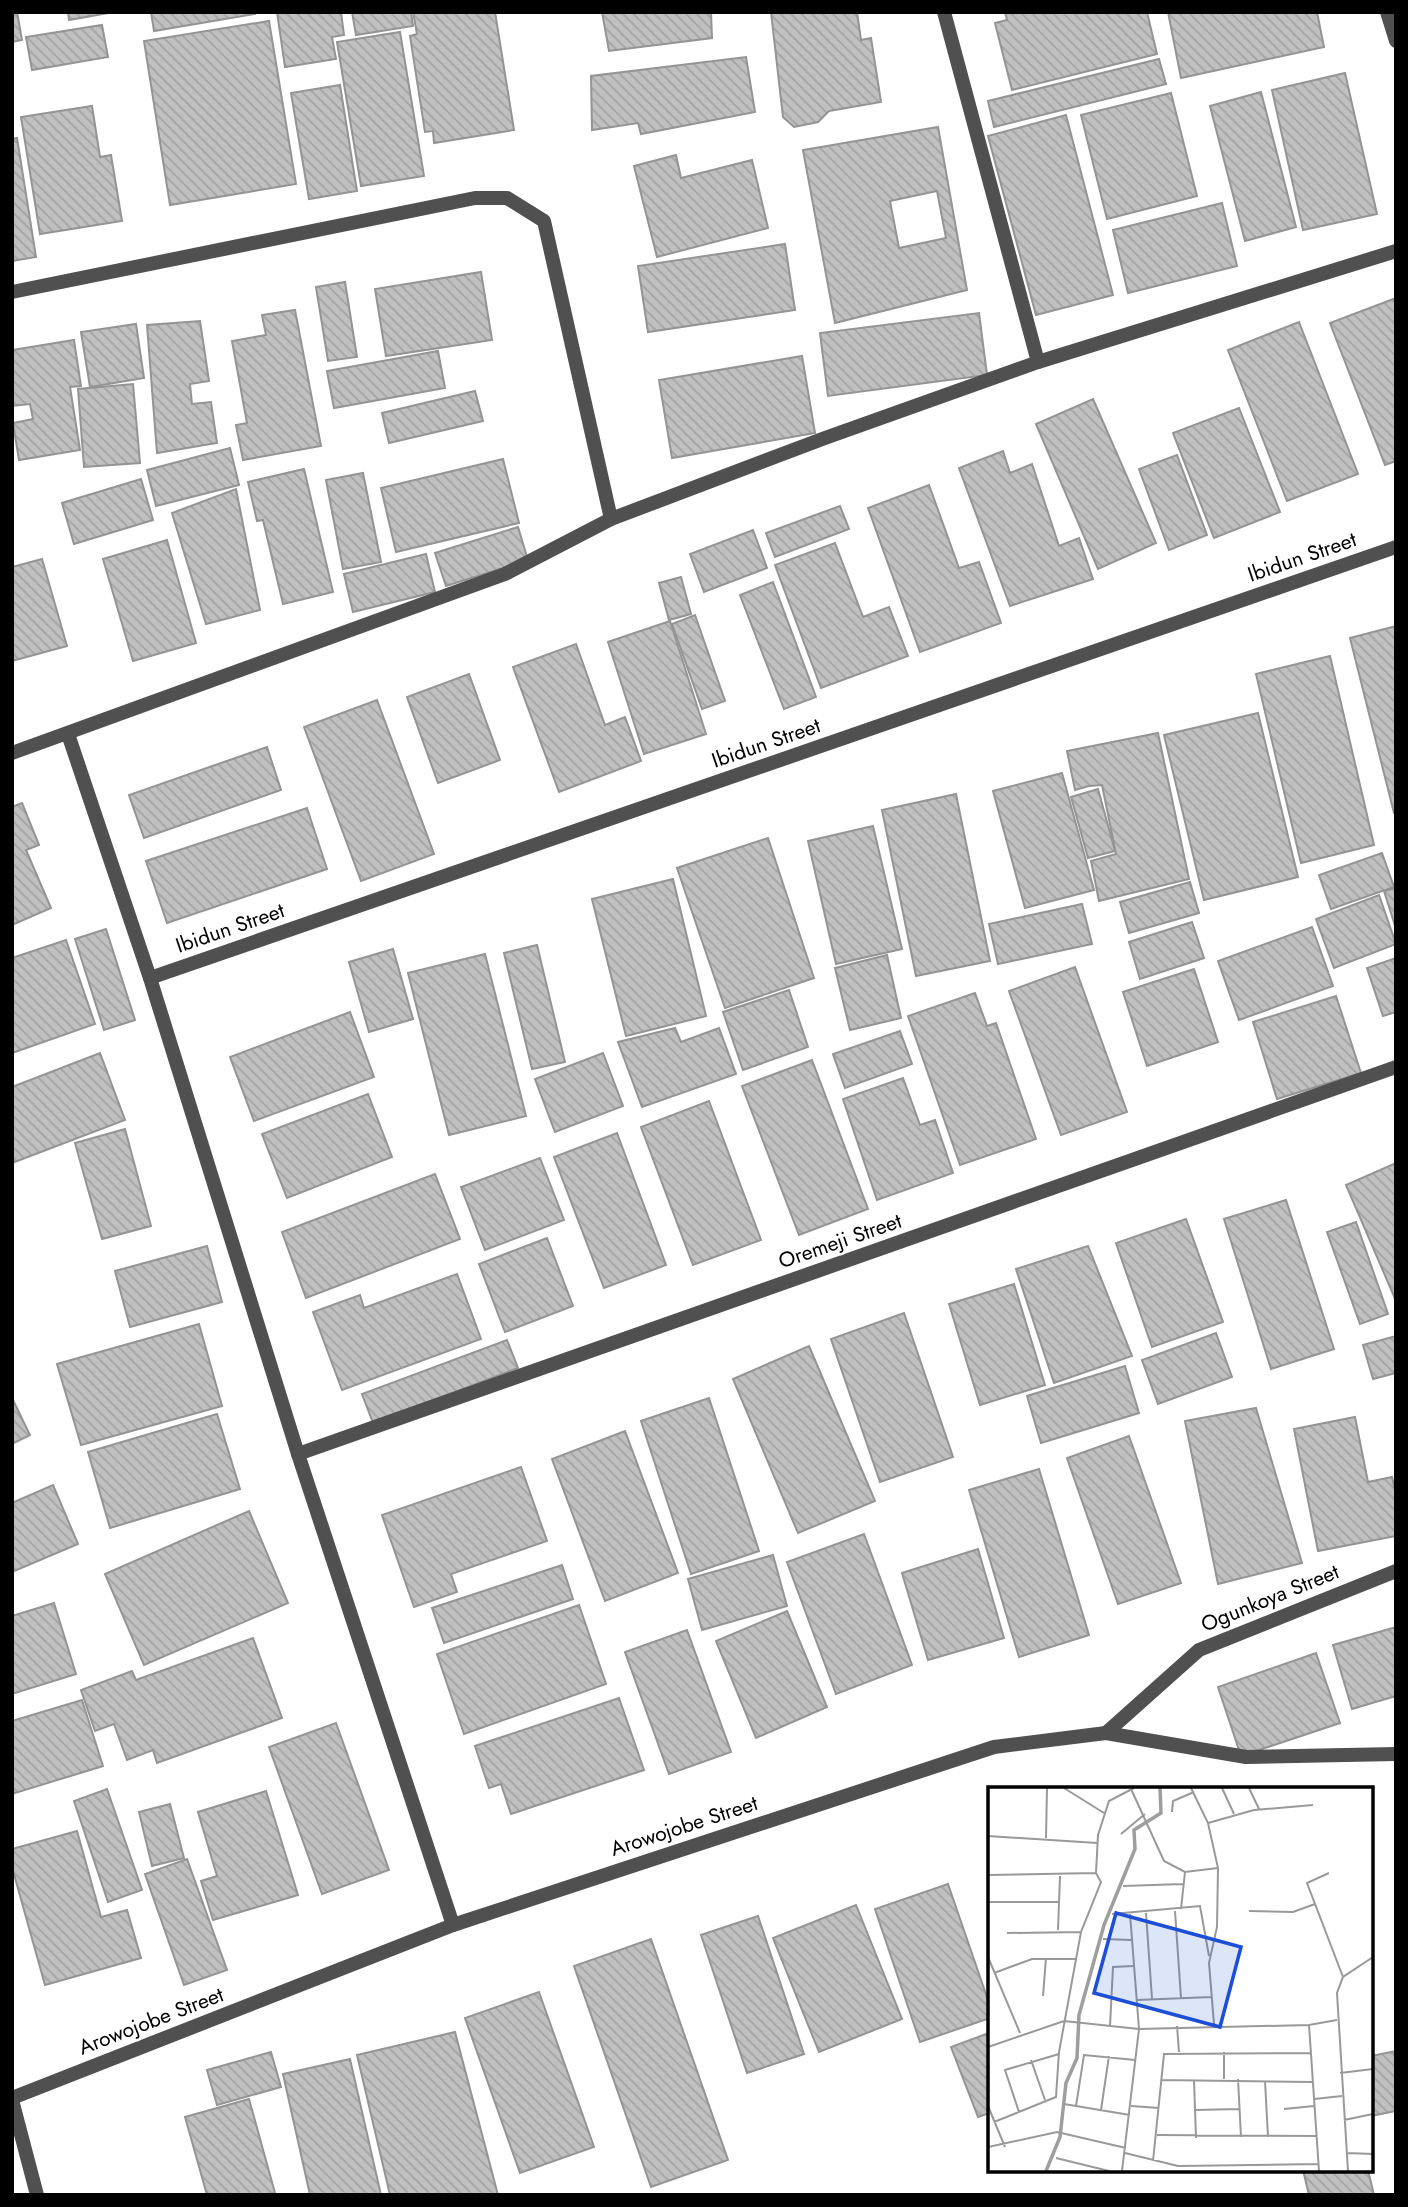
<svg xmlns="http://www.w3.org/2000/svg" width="1408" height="2207" font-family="Jost,sans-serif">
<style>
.building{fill:url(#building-back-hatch);stroke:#949494;stroke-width:2;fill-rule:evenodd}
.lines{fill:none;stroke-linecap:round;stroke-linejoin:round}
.minor{stroke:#505050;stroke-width:14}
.tertiary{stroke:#505050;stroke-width:14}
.labels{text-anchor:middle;stroke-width:5;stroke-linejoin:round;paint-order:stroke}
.street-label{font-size:21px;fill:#000;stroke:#fff}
.inset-river{fill:none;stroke:#9e9e9e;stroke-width:3.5}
.inset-road{fill:none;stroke:#999;stroke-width:2}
.view{fill:#1d4ed8;fill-opacity:0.15;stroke:#1d4ed8;stroke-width:3.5}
.inset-edge{fill:none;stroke:#000;stroke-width:3.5}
</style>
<defs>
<pattern id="building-back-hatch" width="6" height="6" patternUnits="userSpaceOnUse" patternTransform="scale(1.75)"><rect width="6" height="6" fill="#c0c0c0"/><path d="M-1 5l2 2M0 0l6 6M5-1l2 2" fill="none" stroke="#a3a3a3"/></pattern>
</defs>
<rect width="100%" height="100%" fill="#fff"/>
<g class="building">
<polygon points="12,12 17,12 22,40 12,42"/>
<polygon points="68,12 114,12 69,20"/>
<polygon points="151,12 254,12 255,14 154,31"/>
<polygon points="277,12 341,12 344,35 332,37 336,59 285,67"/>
<polygon points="352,12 411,12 413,26 356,35"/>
<polygon points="413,12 495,12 514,130 434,143 433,131 425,132 410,36 417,34"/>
<polygon points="602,12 711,12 712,38 609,51"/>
<polygon points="771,12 857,12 861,40 871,38 881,102 829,111 818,122 794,127 783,117"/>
<polygon points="1005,12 1147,12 1157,54 1012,90 995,23 1007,20"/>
<polygon points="1168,12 1317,12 1324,47 1181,78"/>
<polygon points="269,21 296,184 170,205 144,41"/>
<polygon points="102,25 108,57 32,70 26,37"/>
<polygon points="400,32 424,176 361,186 337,42"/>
<polygon points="746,57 755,112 641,134 638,123 592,130 591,76"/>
<polygon points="1159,59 1166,84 994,127 988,101"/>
<polygon points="1345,73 1377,214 1303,230 1272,90"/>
<polygon points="340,85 357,191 309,199 291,93"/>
<polygon points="1261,92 1296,227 1245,241 1210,106"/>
<polygon points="1171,93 1197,196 1107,219 1081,115"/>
<polygon points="92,106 100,157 111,155 122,221 40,234 21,117"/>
<polygon points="1066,115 1113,295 1036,315 988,136"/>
<path d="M938 127 967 290 835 323 803 150ZM937 191 946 238 899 248 890 201Z"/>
<polygon points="17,138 36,257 12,261 12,139"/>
<polygon points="676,155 681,178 752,160 768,228 657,257 634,166"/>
<polygon points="1222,203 1237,266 1128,293 1113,230"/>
<polygon points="785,244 795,310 648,332 638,266"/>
<polygon points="481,272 492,340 386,356 375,289"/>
<polygon points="345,282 357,357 328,361 316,287"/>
<polygon points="1396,298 1396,461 1385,465 1330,323"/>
<polygon points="295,310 321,446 243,460 236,425 247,423 232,341 266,335 262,315"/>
<polygon points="979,313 987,375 828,396 820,333"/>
<polygon points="200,321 209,381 190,384 192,404 211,402 217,443 157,453 147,325"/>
<polygon points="1299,322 1358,474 1287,501 1228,350"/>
<polygon points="136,324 144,378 90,387 81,332"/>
<polygon points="74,340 81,386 70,387 80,450 19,460 13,423 33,419 30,404 12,406 12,350"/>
<polygon points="438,351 445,388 334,408 327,371"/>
<polygon points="802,356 815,433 672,458 659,380"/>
<polygon points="133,384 140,463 84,467 78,389"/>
<polygon points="475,391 483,421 389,443 382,413"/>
<polygon points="1093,399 1156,543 1098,569 1036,424"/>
<polygon points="1239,408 1280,512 1214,538 1173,433"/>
<polygon points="230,448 239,485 156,506 147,470"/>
<polygon points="1003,451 1010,473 1032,464 1059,546 1079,538 1093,579 1010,606 959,468"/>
<polygon points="1177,455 1207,535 1169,550 1139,469"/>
<polygon points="503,459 519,523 396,552 381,488"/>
<polygon points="304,469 333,592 283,604 263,520 257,521 248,482"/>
<polygon points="363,473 381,562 343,569 326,480"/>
<polygon points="141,479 153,520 74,544 62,503"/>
<polygon points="929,485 959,568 979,562 1001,623 920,652 868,508"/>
<polygon points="236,489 260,610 206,624 172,513"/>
<polygon points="840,506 849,529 775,557 766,533"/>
<polygon points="518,527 528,560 446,586 435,553"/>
<polygon points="753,530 767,568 704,592 690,554"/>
<polygon points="167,540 196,643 133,661 103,559"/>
<polygon points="835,543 863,617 889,607 908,656 821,688 775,565"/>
<polygon points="426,554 435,592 353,612 344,574"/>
<polygon points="42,559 67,646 12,661 12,567"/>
<polygon points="681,577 691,614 669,620 659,583"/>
<polygon points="773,582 816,697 784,709 740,595"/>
<polygon points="695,615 725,701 702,709 672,624"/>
<polygon points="670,621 706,734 644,754 608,642"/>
<polygon points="1396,626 1396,813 1394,813 1350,638"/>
<polygon points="576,644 605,725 625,717 641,761 559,792 513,667"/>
<polygon points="1330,656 1374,845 1301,863 1256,674"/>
<polygon points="469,674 500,760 438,783 407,697"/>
<polygon points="377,700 434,854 361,881 304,727"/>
<polygon points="1258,713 1298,877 1204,900 1164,735"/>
<polygon points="1158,733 1189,879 1099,901 1091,861 1116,854 1102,785 1089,786 1075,790 1067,751"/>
<polygon points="267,747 281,790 144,838 129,795"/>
<polygon points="1062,773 1094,890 1025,908 993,791"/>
<polygon points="1098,789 1115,851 1088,858 1071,797"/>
<polygon points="956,794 990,961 916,976 882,810"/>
<polygon points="22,803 39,845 26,850 51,908 12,925 12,807"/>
<polygon points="307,808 327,869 167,923 146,861"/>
<polygon points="873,826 902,949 836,964 808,841"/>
<polygon points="768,838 814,978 725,1008 677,868"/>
<polygon points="1382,853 1394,887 1331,909 1319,875"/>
<polygon points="673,879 706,1016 626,1036 592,899"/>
<polygon points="1190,882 1199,913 1129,933 1120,902"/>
<polygon points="1396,888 1396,929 1384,891"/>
<polygon points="1379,895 1396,944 1334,968 1316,919"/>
<polygon points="1082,904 1092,944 998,964 989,924"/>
<polygon points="1192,922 1204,958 1140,979 1129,942"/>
<polygon points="1312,927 1333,986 1239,1020 1218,961"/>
<polygon points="106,929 135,1020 104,1030 75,939"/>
<polygon points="66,940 95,1024 12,1053 12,958"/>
<polygon points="537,945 565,1062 532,1069 504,953"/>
<polygon points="393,949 413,1019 369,1032 349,962"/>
<polygon points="485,954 526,1116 449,1135 408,973"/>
<polygon points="887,955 901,1018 850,1030 835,968"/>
<polygon points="1396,958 1396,1012 1383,1016 1367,968"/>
<polygon points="1075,967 1127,1112 1061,1135 1009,991"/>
<polygon points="1194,969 1218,1042 1147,1066 1123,992"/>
<polygon points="789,990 808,1047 743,1070 723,1012"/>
<polygon points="975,993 987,1026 996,1023 1036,1139 960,1165 908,1016"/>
<polygon points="1336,996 1361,1073 1277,1099 1253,1022"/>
<polygon points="350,1012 374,1077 254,1121 230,1057"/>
<polygon points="675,1028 681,1042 719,1028 736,1074 642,1107 618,1042"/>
<polygon points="900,1031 912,1064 845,1088 833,1054"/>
<polygon points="100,1053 125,1120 12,1163 12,1087"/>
<polygon points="603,1053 623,1106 555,1132 535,1079"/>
<polygon points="812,1060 868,1209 799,1235 742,1086"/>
<polygon points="903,1078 920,1125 935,1120 953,1173 877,1200 843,1099"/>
<polygon points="368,1094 392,1157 287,1198 262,1134"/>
<polygon points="709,1101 761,1240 693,1265 641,1127"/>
<polygon points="125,1129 151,1226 102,1239 75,1143"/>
<polygon points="617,1133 666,1265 604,1288 554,1157"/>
<polygon points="540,1158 564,1220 485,1250 461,1187"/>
<polygon points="1396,1163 1396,1301 1346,1185"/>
<polygon points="435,1174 460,1239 306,1298 282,1232"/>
<polygon points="1286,1200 1334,1349 1271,1369 1224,1219"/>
<polygon points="1186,1219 1223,1322 1152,1347 1116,1243"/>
<polygon points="1356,1222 1388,1314 1360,1324 1327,1232"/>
<polygon points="547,1238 573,1306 505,1332 479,1264"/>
<polygon points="207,1246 222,1302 130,1327 115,1271"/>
<polygon points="1088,1246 1132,1356 1054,1383 1016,1269"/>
<polygon points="457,1274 481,1339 342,1390 313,1312 360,1295 364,1308"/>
<polygon points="1014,1284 1045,1385 980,1405 949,1304"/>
<polygon points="904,1313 953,1457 880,1482 831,1339"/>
<polygon points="199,1324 222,1406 81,1445 57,1364"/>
<polygon points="1216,1333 1232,1377 1158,1404 1142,1360"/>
<polygon points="1396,1336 1396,1373 1373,1379 1363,1345"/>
<polygon points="507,1340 518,1368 373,1423 362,1394"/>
<polygon points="809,1346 875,1501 798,1533 733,1379"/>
<polygon points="1125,1366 1139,1413 1041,1443 1027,1396"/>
<polygon points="12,1398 30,1435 12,1444"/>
<polygon points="709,1398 759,1551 691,1574 641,1421"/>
<polygon points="1256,1408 1302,1563 1218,1584 1185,1421"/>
<polygon points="217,1414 240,1489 110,1528 88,1452"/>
<polygon points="1355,1417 1368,1482 1392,1477 1396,1494 1396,1536 1318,1551 1294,1429"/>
<polygon points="625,1431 678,1573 605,1601 552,1459"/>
<polygon points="1129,1436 1181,1583 1118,1604 1067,1458"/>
<polygon points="521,1467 547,1541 451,1574 457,1592 414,1607 382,1515"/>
<polygon points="1039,1469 1089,1635 1019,1657 969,1490"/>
<polygon points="53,1485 78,1544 12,1572 12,1503"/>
<polygon points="249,1511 288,1603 144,1665 105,1574"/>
<polygon points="864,1534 912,1665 836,1694 787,1562"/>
<polygon points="978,1549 1004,1638 928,1660 902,1573"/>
<polygon points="773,1555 787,1606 702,1630 688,1579"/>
<polygon points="562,1565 573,1599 444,1643 432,1608"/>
<polygon points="54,1603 76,1674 12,1694 12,1616"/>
<polygon points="579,1605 606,1684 464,1734 437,1654"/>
<polygon points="787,1611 827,1707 756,1738 716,1641"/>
<polygon points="1396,1627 1396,1696 1352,1709 1333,1645"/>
<polygon points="687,1630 731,1752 669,1774 625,1652"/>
<polygon points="253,1638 282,1718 157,1763 153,1750 127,1760 114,1724 95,1731 81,1690 132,1671 136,1680"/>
<polygon points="1316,1653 1340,1723 1241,1756 1218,1687"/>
<polygon points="619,1698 644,1770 511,1814 501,1784 489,1788 475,1746"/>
<polygon points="82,1700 103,1766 12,1794 12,1721"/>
<polygon points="336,1723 389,1870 322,1894 269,1747"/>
<polygon points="107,1789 142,1890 108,1902 74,1801"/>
<polygon points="266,1791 298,1895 213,1920 201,1881 217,1876 198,1812"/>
<polygon points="170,1804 184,1858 152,1866 139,1812"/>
<polygon points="77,1831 101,1917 127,1910 141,1958 45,1985 12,1867 12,1849"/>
<polygon points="187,1859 227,1970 184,1985 145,1874"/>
<polygon points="948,1884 990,2006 990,2018 920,2042 875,1909"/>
<polygon points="856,1905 902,2019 819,2052 773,1938"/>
<polygon points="758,1916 804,2054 747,2073 701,1935"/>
<polygon points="651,1939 728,2160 651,2187 574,1966"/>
<polygon points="539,1992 594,2147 520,2173 465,2018"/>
<polygon points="455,2032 498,2195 390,2195 357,2055"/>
<polygon points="986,2034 990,2044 990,2113 978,2117 951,2047"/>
<polygon points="1396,2051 1396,2111 1371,2116 1371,2056"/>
<polygon points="271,2052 281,2087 217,2105 207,2070"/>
<polygon points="350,2059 381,2195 310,2195 283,2074"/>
<polygon points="249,2099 275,2193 267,2195 207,2195 185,2117"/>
<polygon points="1303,2170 1368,2170 1374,2195 1309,2195"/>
</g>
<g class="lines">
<g class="minor">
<polyline points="944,12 1038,362"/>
<polyline points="1387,12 1396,41"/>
<polyline points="12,292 475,198 507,198 544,221 611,519"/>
<polyline points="68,734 150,978 298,1454 453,1925"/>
<polyline points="12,753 505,574 611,519 825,438 1038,362 1396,251"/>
<polyline points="150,978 1396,547"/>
<polyline points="298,1454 1396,1067"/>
<polyline points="1106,1733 1199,1650 1396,1571"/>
</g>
<g class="tertiary">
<polyline points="12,2098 453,1925 994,1747 1106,1733 1246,1757 1396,1754"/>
<polyline points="12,2100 37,2195"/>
</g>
</g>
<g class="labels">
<g class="street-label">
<text transform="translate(1302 557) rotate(-19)" y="7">Ibidun Street</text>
<text transform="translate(766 743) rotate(-19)" y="7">Ibidun Street</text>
<text transform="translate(230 928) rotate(-19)" y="7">Ibidun Street</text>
<text transform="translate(840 1241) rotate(-19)" y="7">Oremeji Street</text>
<text transform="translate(1270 1598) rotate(-22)" y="7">Ogunkoya Street</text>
<text transform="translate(684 1826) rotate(-18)" y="7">Arowojobe Street</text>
<text transform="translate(151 2021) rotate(-21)" y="7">Arowojobe Street</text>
</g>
</g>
<g transform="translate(988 1787)">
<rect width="385" height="385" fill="#fff"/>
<path class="inset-river" d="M58 384 72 350 78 296 89 271 91 228 116 138 147 62 146 43 173 26 172 1"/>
<path class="inset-road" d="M76 1 116 26M203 1 220 36 230 81 229 140 221 176 226 237M234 1 246 27M261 1 271 22M143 2 176 74 197 85 230 81M184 25 185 14 206 5M220 36 266 23 325 18M133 47 157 27M0 49 109 56M58 51 59 1M341 86 319 96 355 190M0 88 108 86M135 99 195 97M0 115H71M193 122 197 85M187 124 193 211M261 124 305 125 327 117M158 126 164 212M124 127 212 119 221 169M70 143 72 89M19 146 93 145M115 152 143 153M0 170 32 246M6 186 44 172H89M55 209 58 171M149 213 223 210M321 238 331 384M122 239 125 180 145 179M189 239 191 265M0 260 76 234 151 242 321 238 349 233M43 273 57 313M352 286 385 282M236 292V265M250 292 253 350M173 293 324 295M206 293 208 351M277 294 280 350M326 312 354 309M76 317 142 328M0 319 17 360M88 319 96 268 147 273M143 319 171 321M296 322 326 319M113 323 121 269M207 323 252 322M31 325 17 283 71 267M356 333 385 327M6 335 68 310 71 265 93 145 113 95 108 86 110 48 121 14 146 1M169 348 328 349M0 360 69 345 138 361M137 366 190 379 330 377M359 366 385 367M68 371 121 384M165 374 176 267 322 266M134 384 151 242 142 127M360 384 349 206 355 190 385 170"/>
<path class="view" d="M128 126 253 160 232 240 106 206Z"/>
<rect width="385" height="385" class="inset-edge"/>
</g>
<rect width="1408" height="2207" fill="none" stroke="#000000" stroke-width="28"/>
</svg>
